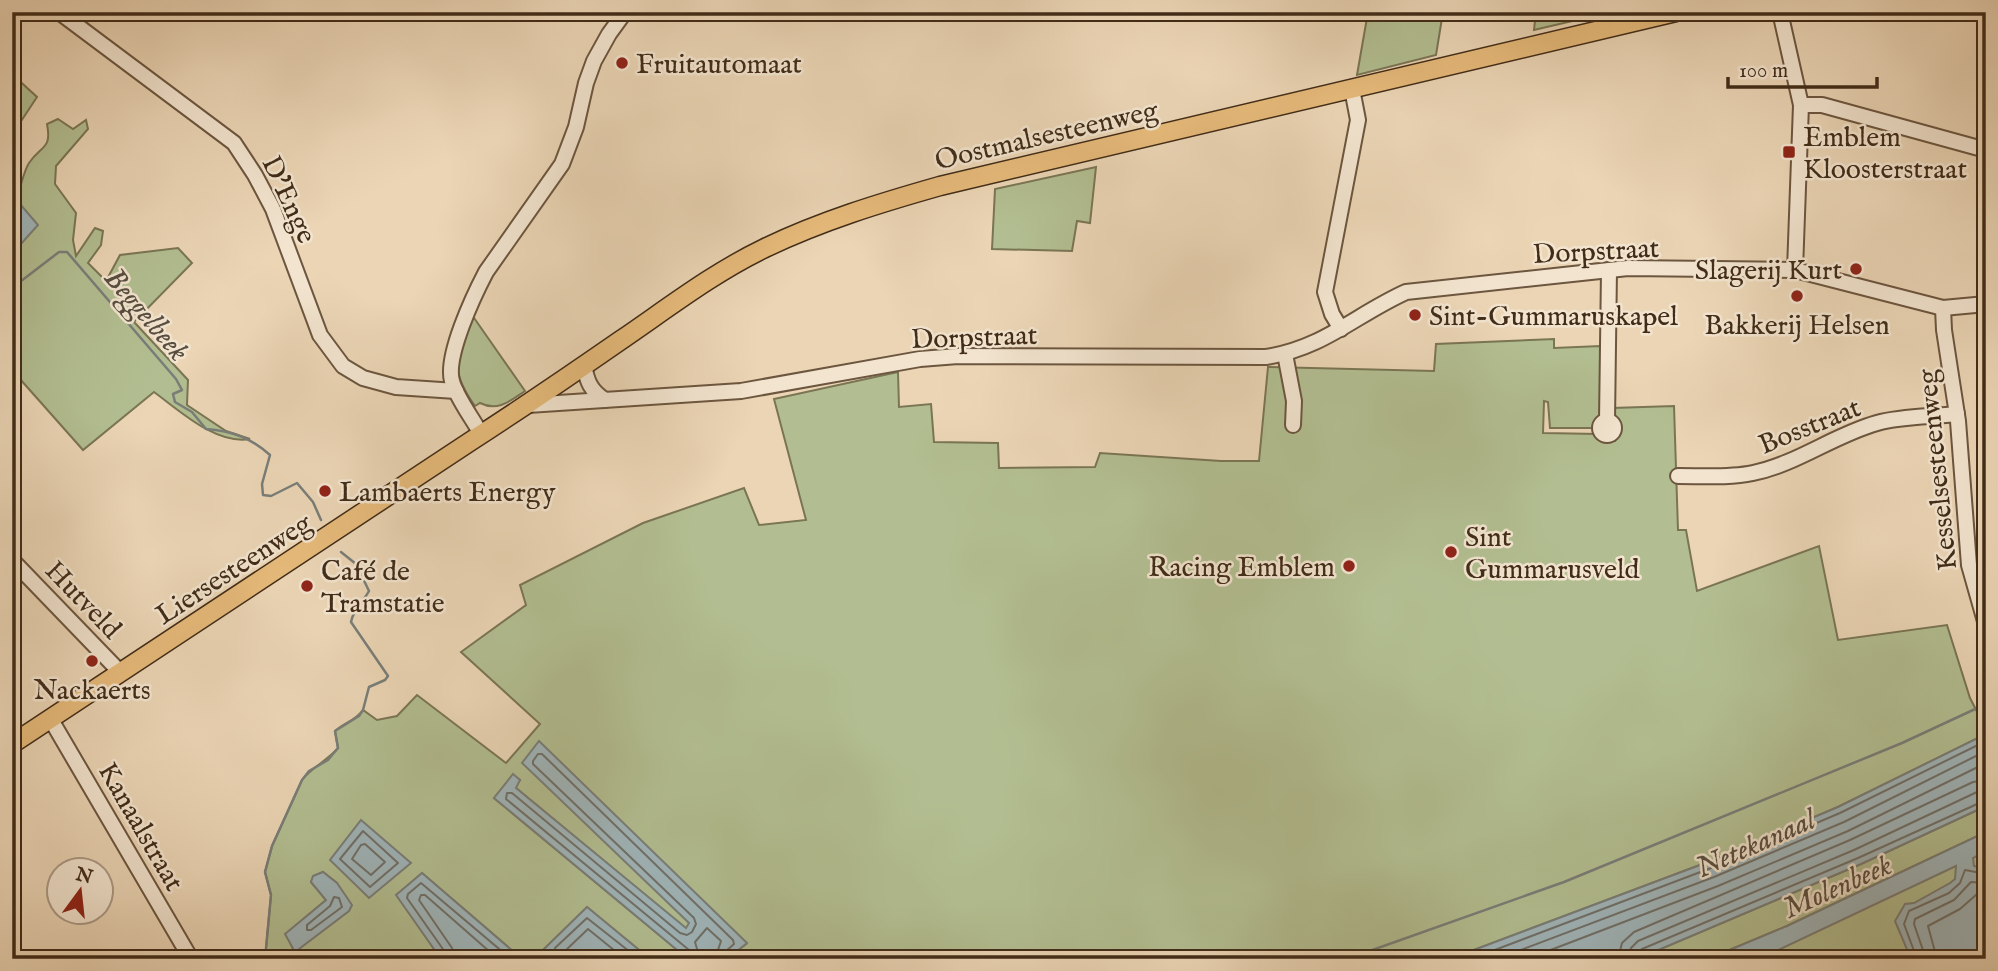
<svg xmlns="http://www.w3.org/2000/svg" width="1998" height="971" font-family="'IM FELL English',serif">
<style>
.green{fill:#b2be91;stroke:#7a7554;stroke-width:2;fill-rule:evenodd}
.water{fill:#9fb5ba;stroke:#797e79;stroke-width:2}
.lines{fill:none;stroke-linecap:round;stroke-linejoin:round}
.shore{stroke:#707069;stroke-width:2}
.stream{stroke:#797e79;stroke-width:2.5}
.minor-casing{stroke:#6c563f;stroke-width:18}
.major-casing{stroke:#412c18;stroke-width:21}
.minor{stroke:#f2e4cf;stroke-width:14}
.major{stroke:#e6ba7a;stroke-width:18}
.poi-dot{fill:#8f2418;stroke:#f2e4cf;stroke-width:2.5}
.labels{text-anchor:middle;stroke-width:5;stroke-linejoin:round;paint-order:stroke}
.poi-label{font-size:28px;fill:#412c18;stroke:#f2e4cf;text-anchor:start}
.street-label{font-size:28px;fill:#412c18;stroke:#f2e4cf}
.water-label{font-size:30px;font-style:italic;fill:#584e40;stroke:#f2e4cf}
</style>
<rect width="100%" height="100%" fill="#ebd5b5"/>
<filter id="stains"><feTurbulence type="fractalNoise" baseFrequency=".00286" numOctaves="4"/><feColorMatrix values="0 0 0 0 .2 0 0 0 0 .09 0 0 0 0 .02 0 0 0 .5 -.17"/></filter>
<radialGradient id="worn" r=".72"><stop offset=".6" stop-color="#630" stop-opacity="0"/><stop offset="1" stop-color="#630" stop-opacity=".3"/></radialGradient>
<g class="green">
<polygon points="1368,12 1443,12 1436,55 1357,75"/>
<polygon points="1536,12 1611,12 1534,30"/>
<polygon points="12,74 37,97 12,135"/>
<path d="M58 119 73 129 86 120 88 129 56 166 55 184 76 213 73 240 76 256 95 228 103 231 101 245 88 263 106 281 120 255 178 248 192 263 134 322 188 380 187 405 226 431 250 439C216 445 180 411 154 392L83 450 12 370V193L19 191C22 182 24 171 29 163 41 145 52 150 47 124Z"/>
<polygon points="1096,167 1090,223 1077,221 1072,251 992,249 995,189"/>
<path d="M472 315 525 391C510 401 498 412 480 403L475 406C447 367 458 357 472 315Z"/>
<path d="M1554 339V348L1600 346 1605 413 1597 428H1550L1548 402 1544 401 1543 433 1599 434 1601 441H1615L1619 424 1612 417V408L1674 406 1678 530H1686L1697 591 1819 546 1838 640 1947 625 1970 698 1986 729V734L1838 807 1708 862 1450 959H727L746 944 690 923 686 929 515 787 520 780 513 775 494 798 688 959H650L587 907 543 950 551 959H522L422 873 397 895 441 959H265L271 895 265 872 272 846 302 780C312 767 327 761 338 748L335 731C344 723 356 720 363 710L377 720 397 716 417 695 506 763 540 724 461 652 526 605 520 585 643 523 744 488 759 525 806 520 774 399 898 372 899 407 931 404 934 442 998 443 999 468 1095 467 1100 453 1221 461H1259L1268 367 1434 371 1436 344ZM323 872 337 883 294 951 286 934 326 900 311 882 314 876Z"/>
<polygon points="1986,806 1986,832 1787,926 1708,959 1637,959 1861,864"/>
<polygon points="1986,842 1986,959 1728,959"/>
</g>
<g class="water">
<polygon points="20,204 38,225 12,254 12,210"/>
<polygon points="1986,734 1986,806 1861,864 1637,959 1450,959 1708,862 1838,807"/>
<polygon points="539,741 747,943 727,959 688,959 494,798 513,774 520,780 516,788 686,928 689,923 522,763"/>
<polygon points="361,820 411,863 369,898 330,860"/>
<polygon points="1986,832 1986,851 1973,858 1974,866 1986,869 1986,959 1911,959 1895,921 1905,904 1914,903 1950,883 1955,879 1956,866 1759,959 1708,959 1787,926"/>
<polygon points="323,872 337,883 352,905 349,911 295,952 285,934 326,900 311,882 313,876"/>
<polygon points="422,873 522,959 441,959 396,895"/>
<polygon points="587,907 650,959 551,959 543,950"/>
</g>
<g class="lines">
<g class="shore">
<polygon points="363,831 398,863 370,887 340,859"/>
<polygon points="365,844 385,862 371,875 352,859 361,845"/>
<polygon points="334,897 339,898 342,907 311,930 307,930 307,925 330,906"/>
<polyline points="446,959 445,952 407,898 408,894 421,883 511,959"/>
<polyline points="455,959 452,948 419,900 421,895 425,895 498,959"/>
<polyline points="556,959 555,948 587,918 639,959"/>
<polyline points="564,959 565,951 588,929 625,959"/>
<polyline points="692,959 689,950 506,799 507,793 512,793 680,933 687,935 692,932 696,924 694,918 533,764 533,761 538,754 542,754 733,940 734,944 725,952 724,959"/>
<polyline points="700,959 695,942 707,928 721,941 715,959"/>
<polyline points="1471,959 1711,868 1840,813 1986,741"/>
<polyline points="1497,959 1714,877 1844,822 1986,751"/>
<polyline points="1527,959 1718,886 1848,831 1986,763"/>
<polyline points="1618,959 1622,943 1634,932 1850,840 1973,782 1986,780"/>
<polyline points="1629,959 1631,948 1638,941 1854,850 1977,792 1986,791"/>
<polyline points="1637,959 1638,953 1642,949 1858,858 1986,800"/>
<polyline points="1917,959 1904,924 1909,911 1949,893 1960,883 1965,870 1986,874"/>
<polyline points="1926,959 1914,924 1915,919 1954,900 1971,882 1986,883"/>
<polyline points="1937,959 1928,926 1960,909 1977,894 1986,894"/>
</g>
<g class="stream">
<path d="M12 288 59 252H67L176 379 182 390 173 394 175 402 192 412 206 429C232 431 251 438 270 455L262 484 263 495 271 496 297 483 313 502 321 520"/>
<path d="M265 959 271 895 265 872 272 846 302 780 309 771 328 760 338 748 335 731 359 716 363 710 369 687 385 680 388 676 351 622C353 610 363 602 369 591L356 564 341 552"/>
<polyline points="1347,959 1564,882 1902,743 1986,704"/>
</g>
<g class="minor-casing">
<g id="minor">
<polyline points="59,12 234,143 255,175 273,209 320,335 343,366 363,378 396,387 456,391"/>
<polyline points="1780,12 1801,105 1795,270"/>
<polyline points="1801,105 1822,105 1986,150"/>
<polyline points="1943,308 1944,330 1958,421 1969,565 1986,625"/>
<polyline points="1341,329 1332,314 1325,292 1358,120 1352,89"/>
<polyline points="1285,354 1294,401 1293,425"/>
<path d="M584 365C587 382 591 391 605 400"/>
<path d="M528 405 741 391 920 359 958 356 1266 357C1324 348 1355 315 1406 292L1628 268 1795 270 1943 308 1986 304"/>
<polyline points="1607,421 1609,270"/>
<circle cx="1607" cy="428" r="7"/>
<path d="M481 434C473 419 456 397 452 381 445 356 474 295 486 272L562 164 576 127 586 83 594 61 609 34 625 12"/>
<path d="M1678 476C1703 476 1729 478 1753 473 1797 464 1834 435 1877 423 1903 416 1930 417 1957 414"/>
<polyline points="12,560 121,673"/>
<polyline points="50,718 191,959"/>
</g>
</g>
<g class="major-casing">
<path id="major" d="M12 744 471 441C522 408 572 374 621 340 668 308 713 273 765 248 821 221 880 203 940 186L1676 12"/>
</g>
<use href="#minor" class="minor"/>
<use href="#major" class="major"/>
</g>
<g class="poi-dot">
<circle cx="622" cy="63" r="7"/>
<rect x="1782" y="145" width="14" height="14" rx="3.5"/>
<circle cx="1856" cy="269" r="7"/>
<circle cx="1797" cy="296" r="7"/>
<circle cx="1415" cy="315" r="7"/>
<circle cx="325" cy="491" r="7"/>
<circle cx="1451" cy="552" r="7"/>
<circle cx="1349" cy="566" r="7"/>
<circle cx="307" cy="586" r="7"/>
<circle cx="92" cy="661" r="7"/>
</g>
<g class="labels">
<g class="poi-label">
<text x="636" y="73">Fruitautomaat</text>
<text x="1803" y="146">Emblem<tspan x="1803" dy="32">Kloosterstraat</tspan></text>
<text x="1842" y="279" text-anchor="end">Slagerij Kurt</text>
<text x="1429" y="325">Sint-Gummaruskapel</text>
<text x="1797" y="334" text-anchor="middle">Bakkerij Helsen</text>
<text x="339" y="501">Lambaerts Energy</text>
<text x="1465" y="546">Sint<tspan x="1465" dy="32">Gummarusveld</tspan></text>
<text x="1335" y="576" text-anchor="end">Racing Emblem</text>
<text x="321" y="580">Café de<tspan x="321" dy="32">Tramstatie</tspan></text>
<text x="92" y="699" text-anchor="middle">Nackaerts</text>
</g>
<g class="street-label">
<text transform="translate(1046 134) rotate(-13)" y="10">Oostmalsesteenweg</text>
<text transform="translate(290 199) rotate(65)" y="10">D'Enge</text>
<text transform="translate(1596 250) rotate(-3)" y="10">Dorpstraat</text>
<text transform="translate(974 336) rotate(-2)" y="10">Dorpstraat</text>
<text transform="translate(1809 425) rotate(-22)" y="10">Bosstraat</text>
<text transform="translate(1936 470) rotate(-96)" y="10">Kesselsesteenweg</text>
<text transform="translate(233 568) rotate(-33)" y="10">Liersesteenweg</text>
<text transform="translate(84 599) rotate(46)" y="10">Hutveld</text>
<text transform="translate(142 826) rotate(60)" y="10">Kanaalstraat</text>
</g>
<g class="water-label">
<text transform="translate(147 314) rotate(49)" y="10">Beggelbeek</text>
<text transform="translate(1755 843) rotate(-24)" y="10">Netekanaal</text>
<text transform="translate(1837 886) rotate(-24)" y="10">Molenbeek</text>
</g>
</g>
<rect width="1998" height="971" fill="none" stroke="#ebd5b5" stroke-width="42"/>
<rect x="14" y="14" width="1970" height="943" fill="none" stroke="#412c18" stroke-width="3.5"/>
<rect x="21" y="21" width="1956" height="929" fill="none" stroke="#412c18" stroke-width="2"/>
<g transform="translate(80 891) rotate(15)"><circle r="33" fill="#f2e4cf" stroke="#ab9a86" stroke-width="2"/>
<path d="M0-5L12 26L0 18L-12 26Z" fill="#8f2418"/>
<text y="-10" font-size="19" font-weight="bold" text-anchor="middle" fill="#412c18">N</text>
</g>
<path d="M1728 77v10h149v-10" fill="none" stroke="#412c18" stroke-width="3.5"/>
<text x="1739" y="77" font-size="21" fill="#412c18" stroke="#f2e4cf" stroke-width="5" paint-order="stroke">100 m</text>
<rect width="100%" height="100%" filter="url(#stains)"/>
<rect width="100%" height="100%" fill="url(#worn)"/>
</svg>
